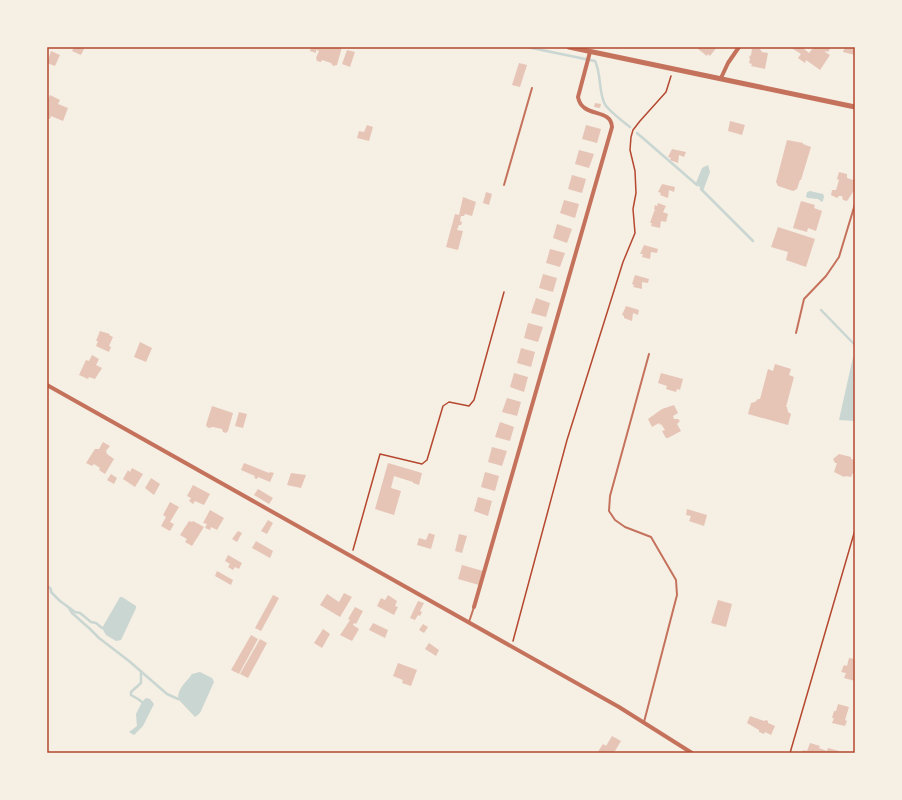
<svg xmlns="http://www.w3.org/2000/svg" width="902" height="800" font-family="'Golos Text',sans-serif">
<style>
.water{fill:#c9d6d2}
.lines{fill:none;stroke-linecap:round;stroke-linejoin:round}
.stream{stroke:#c9d6d2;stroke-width:2.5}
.building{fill:#e6c5b7}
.path{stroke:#b5482f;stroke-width:1.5}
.service{stroke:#c5725c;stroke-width:2}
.minor{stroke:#c5725c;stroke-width:4}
.tertiary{stroke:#c5725c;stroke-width:5}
.neatline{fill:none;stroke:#b5482f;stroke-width:1.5}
</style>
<rect width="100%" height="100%" fill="#f6efe4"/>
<g class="water">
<polygon points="708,165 710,172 703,191 696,183 702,168"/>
<polygon points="810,191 823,194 824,196 823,201 822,202 818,199 808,198 806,197 807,192"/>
<polygon points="853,357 855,358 855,421 839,420"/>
<polygon points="120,597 122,597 136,606 136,608 121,640 116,641 106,635 102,628"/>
<path d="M200 672 212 678 214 682 200 713 195 717 178 699C178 687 186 683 192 674Z"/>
<polygon points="146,698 150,699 154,704 143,726 134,735 129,732 137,726 136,714 142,702"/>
</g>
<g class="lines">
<g class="stream">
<path d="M527 47 595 61C602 75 598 95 606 106 613 114 622 121 630 127"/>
<polyline points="637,133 697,185"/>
<polyline points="701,189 753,241"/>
<polyline points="821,310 855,345"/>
<polyline points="47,586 51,589 51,592 60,601 75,612 80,613 91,622 96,623 102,628"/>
<polyline points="69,608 72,613 90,629 99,638 129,661 167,694 178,699"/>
<polyline points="141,673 141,683 131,692 131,695 138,699 142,702"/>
</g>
</g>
<g class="building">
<polygon points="74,47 85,47 81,55 72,51"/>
<polygon points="311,47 342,47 337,65 333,66 331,63 322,60 321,62 317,61 316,58 319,51 316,50 316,53 310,51"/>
<polygon points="699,47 717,47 710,56 708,54 707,56 698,49"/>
<polygon points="790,47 806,47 804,49 809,53 813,48 814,49 815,47 831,47 828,52 826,51 825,52 830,55 820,70 806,60 805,63 798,58 801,54"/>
<polygon points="845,47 855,47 855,55 843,52"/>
<polygon points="752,49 760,49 762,52 768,53 765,69 751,66 752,64 749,63 750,59 749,57 751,55"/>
<polygon points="347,50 355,52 350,67 342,64"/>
<polygon points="51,51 60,55 55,66 47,63"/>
<polygon points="519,63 527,65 520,87 512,85"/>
<polygon points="50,95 60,100 58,104 68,108 63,121 51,116 50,119 47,118 47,102"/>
<polygon points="595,103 601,104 600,108 594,107"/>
<polygon points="730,121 745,125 742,135 728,131"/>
<polygon points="367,125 373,127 369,141 357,138 359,131 364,132"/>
<polygon points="586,125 601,129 597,143 582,139"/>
<polygon points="787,140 803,143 803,144 811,147 801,180 800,180 797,189 793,191 778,186 776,182"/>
<polygon points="672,149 686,152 684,157 679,155 678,163 670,160 671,158 668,157"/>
<polygon points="579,150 594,154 589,168 575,164"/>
<polygon points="839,172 847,174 847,178 853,180 855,176 855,189 847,201 843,200 842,196 839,196 837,198 831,195 832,190 836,190 839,180 837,179"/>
<polygon points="572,175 586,179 582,193 568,189"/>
<polygon points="662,184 675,187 674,192 669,190 668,198 660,195 661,193 658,192"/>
<polygon points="486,192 492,194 489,205 483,203"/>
<polygon points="463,197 476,202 472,216 465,214 464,216 461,216 460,221 462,222 461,225 459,225 457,230 463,231 458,250 446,247 455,214 459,215"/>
<polygon points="564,200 579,204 575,218 560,213"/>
<polygon points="801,201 815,205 814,208 822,211 816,231 808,228 807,232 793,228"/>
<polygon points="658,203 666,206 663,212 668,214 666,222 661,221 660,228 651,226 652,223 650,223 655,209 654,209 655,205 657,206"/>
<polygon points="557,224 572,229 567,243 553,238"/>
<polygon points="778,227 815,239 806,267 786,260 788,252 771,247"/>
<polygon points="644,245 658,249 657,253 651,252 650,259 642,257 643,254 640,254"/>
<polygon points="550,249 565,253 560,267 546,263"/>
<polygon points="543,274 557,278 553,292 539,288"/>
<polygon points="635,275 649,279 648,283 642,282 642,289 633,287 634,285 632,284"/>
<polygon points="536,298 550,303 546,317 531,313"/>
<polygon points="626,306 639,310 638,315 633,313 632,321 624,318 624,316 622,315"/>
<polygon points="528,323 543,327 538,342 524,338"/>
<polygon points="100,331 110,334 109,335 113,337 109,346 111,347 109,352 96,346 98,341 96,341"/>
<polygon points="140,342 152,348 146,362 134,357"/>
<polygon points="521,348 535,352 531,367 517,363"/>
<polygon points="92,355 99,359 96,365 102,368 95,379 89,377 88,379 79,375 86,360 89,361"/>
<polygon points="775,364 791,369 789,375 794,377 786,407 787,407 788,412 791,414 788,425 748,414 751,403 755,402 758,399 760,399 768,369 773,371"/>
<polygon points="514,373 528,377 524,392 510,387"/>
<polygon points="661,373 683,379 680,390 677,389 676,392 666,389 667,386 658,383"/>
<polygon points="507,398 521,402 517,416 502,412"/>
<polygon points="674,405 678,413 673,416 674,419 678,419 680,421 677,424 681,431 668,438 666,438 662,431 665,430 661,424 660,425 659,423 652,427 648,419 662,409"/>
<polygon points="212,406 233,413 228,431 226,433 223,432 222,429 213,427 209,428 207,427 206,425"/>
<polygon points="239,412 247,414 243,428 235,426"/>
<polygon points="500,422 514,427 510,441 495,437"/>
<polygon points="103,442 110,446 106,451 107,454 114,459 105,474 99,470 100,468 94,464 92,466 86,463 95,449 99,449"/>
<polygon points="492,447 507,451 502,466 488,462"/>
<polygon points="839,454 851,457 851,459 855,460 855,472 853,473 851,477 846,476 844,477 834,472 837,463 835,463 833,459"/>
<polygon points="244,463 269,473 270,472 274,473 270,482 258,477 257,479 254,478 255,476 241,470"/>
<polygon points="388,463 422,473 419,485 413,483 413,482 394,476 391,488 401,491 394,515 375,509"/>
<polygon points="132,468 143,474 135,487 123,479 128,470 130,472"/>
<polygon points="485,472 499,476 495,491 481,487"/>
<polygon points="291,473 306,475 301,488 287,485"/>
<polygon points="111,474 117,478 114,484 107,480"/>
<polygon points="151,478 160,484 154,495 145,488"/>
<polygon points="193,485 210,494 204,505 195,501 193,504 189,501 191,498 187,496"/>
<polygon points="258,489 273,498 269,504 254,495"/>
<polygon points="478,497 492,501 488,516 474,511"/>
<polygon points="170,502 179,507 170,522 174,524 170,531 161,526 166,517 163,515"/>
<polygon points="687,509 707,515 704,526 689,521 691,516 686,515"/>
<polygon points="210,510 224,518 217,530 211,527 210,530 205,528 207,524 203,523"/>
<polygon points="268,520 273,523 267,534 261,531"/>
<polygon points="189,521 192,522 193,521 204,527 192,546 185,542 187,539 180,535"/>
<polygon points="238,531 242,533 237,542 232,539"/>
<polygon points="429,533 435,535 431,549 417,545 419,538 426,540"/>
<polygon points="459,534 467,536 462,553 455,551"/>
<polygon points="256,541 273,551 270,558 252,548"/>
<polygon points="228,555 242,563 239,569 235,567 233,570 228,567 230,564 225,561"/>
<polygon points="462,565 483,571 479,585 458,579"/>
<polygon points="217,571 233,580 231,585 215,576"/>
<polygon points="344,593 352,597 340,617 320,605 327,594 339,602"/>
<polygon points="273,595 279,598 261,631 255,628"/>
<polygon points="388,595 397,601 395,606 398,607 394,615 377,606 381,598 385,600"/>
<polygon points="718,600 732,604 726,627 711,623"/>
<polygon points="418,601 424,603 420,611 422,612 420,616 418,615 415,620 410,618"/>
<polygon points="355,607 363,611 356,624 354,623 353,625 359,629 352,641 340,635 350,620 348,619"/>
<polygon points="373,623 388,630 385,638 369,630"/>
<polygon points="423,624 428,627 424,633 419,630"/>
<polygon points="323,629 330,634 322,648 314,643"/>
<polygon points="251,635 258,639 239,674 231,670"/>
<polygon points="260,639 267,643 248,678 240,674"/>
<polygon points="429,643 439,650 436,656 425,649"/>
<polygon points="849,658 855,659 855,681 844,678 846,673 841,672 844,665 847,666"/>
<polygon points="398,663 417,670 411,686 402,683 403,680 393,676"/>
<polygon points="838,704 849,707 845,720 847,721 845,726 832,723 834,718 832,718 834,711 836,711"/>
<polygon points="750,716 764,721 766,720 768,721 768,723 775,726 771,735 765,732 764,734 759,732 759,730 747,723"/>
<polygon points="612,736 621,741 615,751 614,751 613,753 597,753 603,744 606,746"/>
<polygon points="810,743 820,746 819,748 827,751 828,748 839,751 838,753 802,753 803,750 807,751"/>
</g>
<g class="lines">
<g class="path">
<polyline points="353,550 380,454 422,464 427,460 443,406 449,402 469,406 474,400 504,292"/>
<polyline points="513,641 567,440 623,262 635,233 633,209 636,193 635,171 630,150 631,137 633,130 640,121 666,92 671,76"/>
<polyline points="790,753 855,530"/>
</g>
<g class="service">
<polyline points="504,185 532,88"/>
<polyline points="796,333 804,299 826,276 839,257 855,204"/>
<polyline points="469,622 474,607"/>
<polyline points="644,722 677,595 676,580 651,537 625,527 615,520 609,511 610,496 649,354"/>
</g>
<g class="minor">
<polyline points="721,78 728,63 739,47"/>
<polyline points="47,385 619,707 692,753"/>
<path d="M474 607 612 127C611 107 582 119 578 97L590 52"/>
</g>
<polyline class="tertiary" points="569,47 855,107"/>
</g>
<rect width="902" height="800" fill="none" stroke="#f6efe4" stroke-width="96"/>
<rect x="48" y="48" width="806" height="704" class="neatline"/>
</svg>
